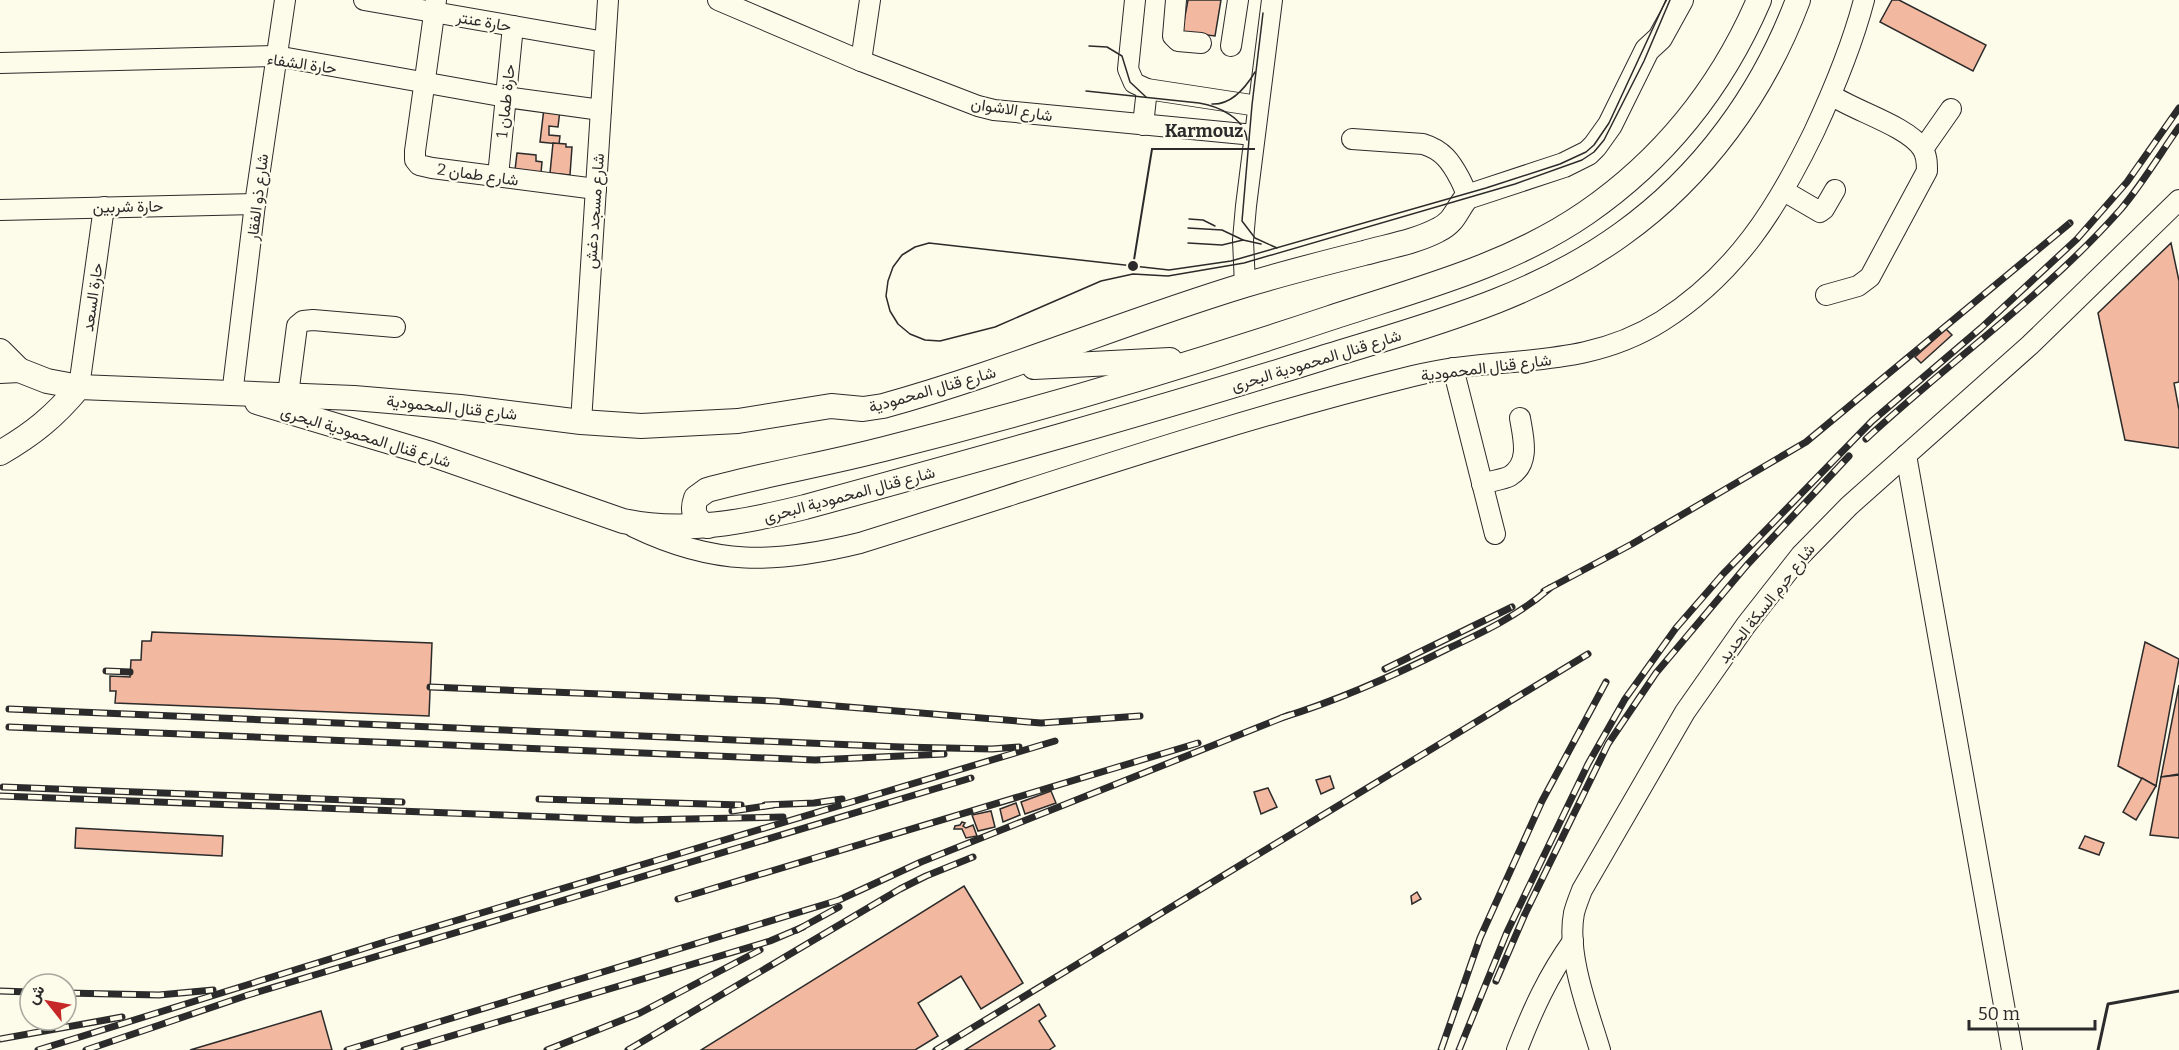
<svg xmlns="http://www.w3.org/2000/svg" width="2179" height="1050" font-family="Bitter,Vazirmatn,serif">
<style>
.building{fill:#f2b8a0;stroke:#2b2b2b;stroke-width:1.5}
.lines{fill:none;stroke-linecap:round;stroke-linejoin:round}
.minor-casing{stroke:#2b2b2b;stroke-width:22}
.major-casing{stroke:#2b2b2b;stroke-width:26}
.minor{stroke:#fdfbea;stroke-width:20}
.major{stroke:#fdfbea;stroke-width:24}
.tram{stroke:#2b2b2b;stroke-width:1.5}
.rail-casing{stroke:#2b2b2b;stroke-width:7}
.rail{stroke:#fdfbea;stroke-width:4.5;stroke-dasharray:14;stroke-linecap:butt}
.wall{stroke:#2b2b2b;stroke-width:3}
.labels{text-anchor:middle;stroke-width:4.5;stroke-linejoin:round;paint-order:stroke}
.street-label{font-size:16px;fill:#2b2b2b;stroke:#fdfbea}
.leader{fill:none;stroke:#2b2b2b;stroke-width:2}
.callout-dot{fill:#2b2b2b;stroke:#fdfbea;stroke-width:2}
.callout-label{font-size:18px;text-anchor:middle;font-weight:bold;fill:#2b2b2b;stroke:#fdfbea;stroke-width:4.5;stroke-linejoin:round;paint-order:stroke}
</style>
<rect width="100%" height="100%" fill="#fdfbea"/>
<g class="building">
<polygon points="1188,0 1221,0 1215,36 1182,32"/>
<polygon points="1892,0 1899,0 1986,45 1973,71 1880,22"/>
<polygon points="544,108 560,110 558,127 549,126 549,135 560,136 559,144 540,142"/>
<polygon points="553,143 566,144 566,147 572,147 570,175 550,173"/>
<polygon points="517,153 536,155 536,161 542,162 541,173 515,170"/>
<polygon points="2171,243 2179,281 2179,382 2174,383 2179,410 2179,448 2125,440 2098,313"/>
<polygon points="1946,329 1952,335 1921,363 1915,357"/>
<polygon points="152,632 432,643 429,716 115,703 116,691 110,691 110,676 130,677 131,660 141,660 142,641 151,641"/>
<polygon points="2145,642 2179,659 2156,786 2118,766"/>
<polygon points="2179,685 2179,774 2161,777"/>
<polygon points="2179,775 2179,838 2150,835 2161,777"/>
<polygon points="1330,776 1334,788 1321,794 1316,780"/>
<polygon points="2142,778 2156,786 2136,820 2123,812"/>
<polygon points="1268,788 1277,807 1261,814 1254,792"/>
<polygon points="1051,791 1056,803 1025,814 1021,802"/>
<polygon points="1016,803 1020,815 1003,822 1000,809"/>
<polygon points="991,811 995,827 978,831 972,815"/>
<polygon points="962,822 965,823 963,826 966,828 973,825 977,836 966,838 962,829 954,829 955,826 960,825"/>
<polygon points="76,828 223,836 222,856 75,848"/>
<polygon points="2085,836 2104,843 2099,855 2079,848"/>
<polygon points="964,886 1023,983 981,1009 961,976 918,1003 938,1036 915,1050 701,1050"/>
<polygon points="1417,892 1421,899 1412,904 1411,896"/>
<polygon points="1039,1004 1046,1016 1039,1021 1055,1046 1049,1050 965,1050"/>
<polygon points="321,1011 332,1050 190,1050"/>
</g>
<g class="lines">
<g class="minor-casing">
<g id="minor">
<polyline points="364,0 605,42"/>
<polyline points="436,0 415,151 415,160 419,165 432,168 596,189"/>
<polyline points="718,0 861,61 978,106 994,110 1254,135"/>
<polyline points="1135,0 1128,69 1134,83 1147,89 1258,106"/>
<polyline points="1176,0 1173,36 1178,41 1201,43"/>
<polyline points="1231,46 1238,0"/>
<polyline points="861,61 870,0"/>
<polyline points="0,63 276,56 506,97 601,110"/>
<polyline points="1143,125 1147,89"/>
<path d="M1352 139 1423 144C1443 150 1451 162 1460 179 1463 185 1466 191 1467 197"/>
<polyline points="1923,149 1951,109"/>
<polyline points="498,176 513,26"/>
<polyline points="1784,191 1820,212 1824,209 1835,190"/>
<polyline points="0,210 255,204"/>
<polyline points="1245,285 1243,240 1246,206 1272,0"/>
<path d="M1826 295 1858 286 1870 277 1927 171C1927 163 1927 155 1922 148 1907 126 1855 111 1831 95"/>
<polyline points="1453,368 1495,534"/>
<polyline points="79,387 104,207"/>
<polyline points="232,395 255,204 285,0"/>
<polyline points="288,395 297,326 303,321 313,320 395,327"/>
<polyline points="581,422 608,0"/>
<polyline points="1906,455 2012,1050"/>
<path d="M1482 484C1490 481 1502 480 1510 476 1531 463 1523 437 1520 418"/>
<path d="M634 527C715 566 774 564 860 543 1043 486 1226 422 1413 376 1501 354 1581 372 1662 321 1736 274 1777 208 1814 132 1834 89 1852 46 1864 0"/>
<path d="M1517 1050C1533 1009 1548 976 1573 941"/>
<path d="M1600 1050C1588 1010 1566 954 1574 913 1576 905 1579 898 1582 890L1685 712 1746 625 1801 555 1849 506 2030 345 2179 200"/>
</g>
</g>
<g class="major-casing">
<g id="major">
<polyline points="0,351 19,370"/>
<polyline points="1034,367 1170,360"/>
<path d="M0 371 19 370 47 381 79 387 354 398 460 407 581 422 641 426 738 421 831 406 863 409 883 406C1006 372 1123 322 1245 285 1285 273 1324 263 1364 253 1389 246 1415 242 1438 230 1455 222 1456 210 1467 197L1564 165 1588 153 1595 146 1610 125 1647 50 1660 38 1681 0"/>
<path d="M257 402 431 454 623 521C685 534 745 522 805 507 976 460 1147 413 1316 360 1421 327 1531 300 1622 234 1703 176 1763 93 1798 0"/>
<path d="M0 453C33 434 55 416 79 387"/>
<path d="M708 526C695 521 691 512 696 498L707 490C766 474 826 464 884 449 1035 411 1183 367 1330 318 1418 289 1509 266 1586 213 1664 159 1722 86 1759 0"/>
</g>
</g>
<use href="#minor" class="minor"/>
<use href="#major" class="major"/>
<g class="tram">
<polyline points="1666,0 1609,123 1594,145 1586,152 1560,164 1486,188 1231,261 1169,270 929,243 915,247 902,255 893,267 888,281 886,296 890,311 898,324 910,334 925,340 940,341 995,327 1101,281 1133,274 1168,276 1244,263 1515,184 1582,160 1594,152 1604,140 1644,61 1670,0"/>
<polyline points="1263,13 1252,105 1242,221 1255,238 1277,248"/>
<polyline points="1089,46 1107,47 1122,56 1130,82 1146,97"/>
<path d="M1086 91 1199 103C1218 106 1245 118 1247 140"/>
<path d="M1212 104C1231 105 1246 87 1255 72"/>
<polyline points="1189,219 1203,220 1215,226"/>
<polyline points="1188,228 1222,230 1243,240"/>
<polyline points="1188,243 1222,245 1243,240 1261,244"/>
</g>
<g class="rail-casing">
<g id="rail">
<path d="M1866 439C1950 361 2045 295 2121 209 2142 184 2160 154 2179 127"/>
<polyline points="1544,591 1632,544 1806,442 2070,223"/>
<polyline points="1385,669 1512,607"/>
<polyline points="106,671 130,672"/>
<polyline points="430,687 775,701 1041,723 1140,716"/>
<polyline points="9,709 901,747 992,749 1019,747"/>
<path d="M1281 718C1339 700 1393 676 1447 649 1484 632 1519 615 1550 588"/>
<polyline points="9,727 815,760 944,754"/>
<polyline points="3,787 402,802"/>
<polyline points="0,796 636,820 783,817"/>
<polyline points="539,799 741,805"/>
<polyline points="765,805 814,803 842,799"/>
<polyline points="732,811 773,805"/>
<polyline points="678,899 1198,743"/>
<polyline points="797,930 839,907"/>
<polyline points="1496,981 1525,914 1608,744 1656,673 1747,565 1849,456"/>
<polyline points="0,991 30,992"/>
<polyline points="66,993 159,995 213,990"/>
<polyline points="0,1039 122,1017"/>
<polyline points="38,1050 391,940 1055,741"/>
<polyline points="86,1050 248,995 971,778"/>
<polyline points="347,1050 839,900 921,862 1289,715"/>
<polyline points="404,1050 770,941 803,927"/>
<polyline points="547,1050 640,1013 760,950"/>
<polyline points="628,1050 900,889 926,876 973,857"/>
<polyline points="936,1050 1588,654"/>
<polyline points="1441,1050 1480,938 1542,801 1606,682"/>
<polyline points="1459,1050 1507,932 1588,764 1625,699 1676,628 1723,574 1872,421 1981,328 2077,239 2127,182 2179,108"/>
</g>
</g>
<use href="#rail" class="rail"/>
<polyline class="wall" points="2098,1050 2108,1004 2179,991"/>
</g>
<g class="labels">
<g class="street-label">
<text transform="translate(484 21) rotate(10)" y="6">حارة عنتر</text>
<text transform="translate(302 63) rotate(8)" y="6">حارة الشفاء</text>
<text transform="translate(505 101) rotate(-84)" y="6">حارة طمان 1</text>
<text transform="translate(1012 109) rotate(9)" y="6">شارع الاشوان</text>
<text transform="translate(478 174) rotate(8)" y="6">شارع طمان 2</text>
<text transform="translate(257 197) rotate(-83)" y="6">شارع ذو الفقار</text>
<text transform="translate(128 206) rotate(-1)" y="6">حارة شربين</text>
<text transform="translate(594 211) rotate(-86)" y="6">شارع مسجد دغش</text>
<text transform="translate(92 297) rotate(-82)" y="6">حارة السعد</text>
<text transform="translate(1316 360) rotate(-17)" y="6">شارع قنال المحمودية البحرى</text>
<text transform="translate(1486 367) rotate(-7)" y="6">شارع قنال المحمودية</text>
<text transform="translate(932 389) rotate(-16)" y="6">شارع قنال المحمودية</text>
<text transform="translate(452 407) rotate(6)" y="6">شارع قنال المحمودية</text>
<text transform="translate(366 436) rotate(17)" y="6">شارع قنال المحمودية البحرى</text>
<text transform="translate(849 494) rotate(-15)" y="6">شارع قنال المحمودية البحرى</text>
<text transform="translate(1766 603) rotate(-52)" y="6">شارع حرم السكة الحديد</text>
</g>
</g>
<path class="leader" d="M1133 266L1152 149H1255"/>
<circle class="callout-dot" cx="1133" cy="266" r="6"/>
<g class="callout-label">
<text x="1204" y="137">Karmouz</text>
</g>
<g transform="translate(48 1002) rotate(301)"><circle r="28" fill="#fdfbea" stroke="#a9a89e" stroke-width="1.5"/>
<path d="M0-4.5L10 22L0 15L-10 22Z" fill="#c62828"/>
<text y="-9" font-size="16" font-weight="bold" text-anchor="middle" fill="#2b2b2b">ش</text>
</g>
<path d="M1969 1020v9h126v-9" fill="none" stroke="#2b2b2b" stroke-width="3"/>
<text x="1978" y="1020" font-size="18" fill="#2b2b2b" stroke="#fdfbea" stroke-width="4.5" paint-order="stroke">50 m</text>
</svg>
